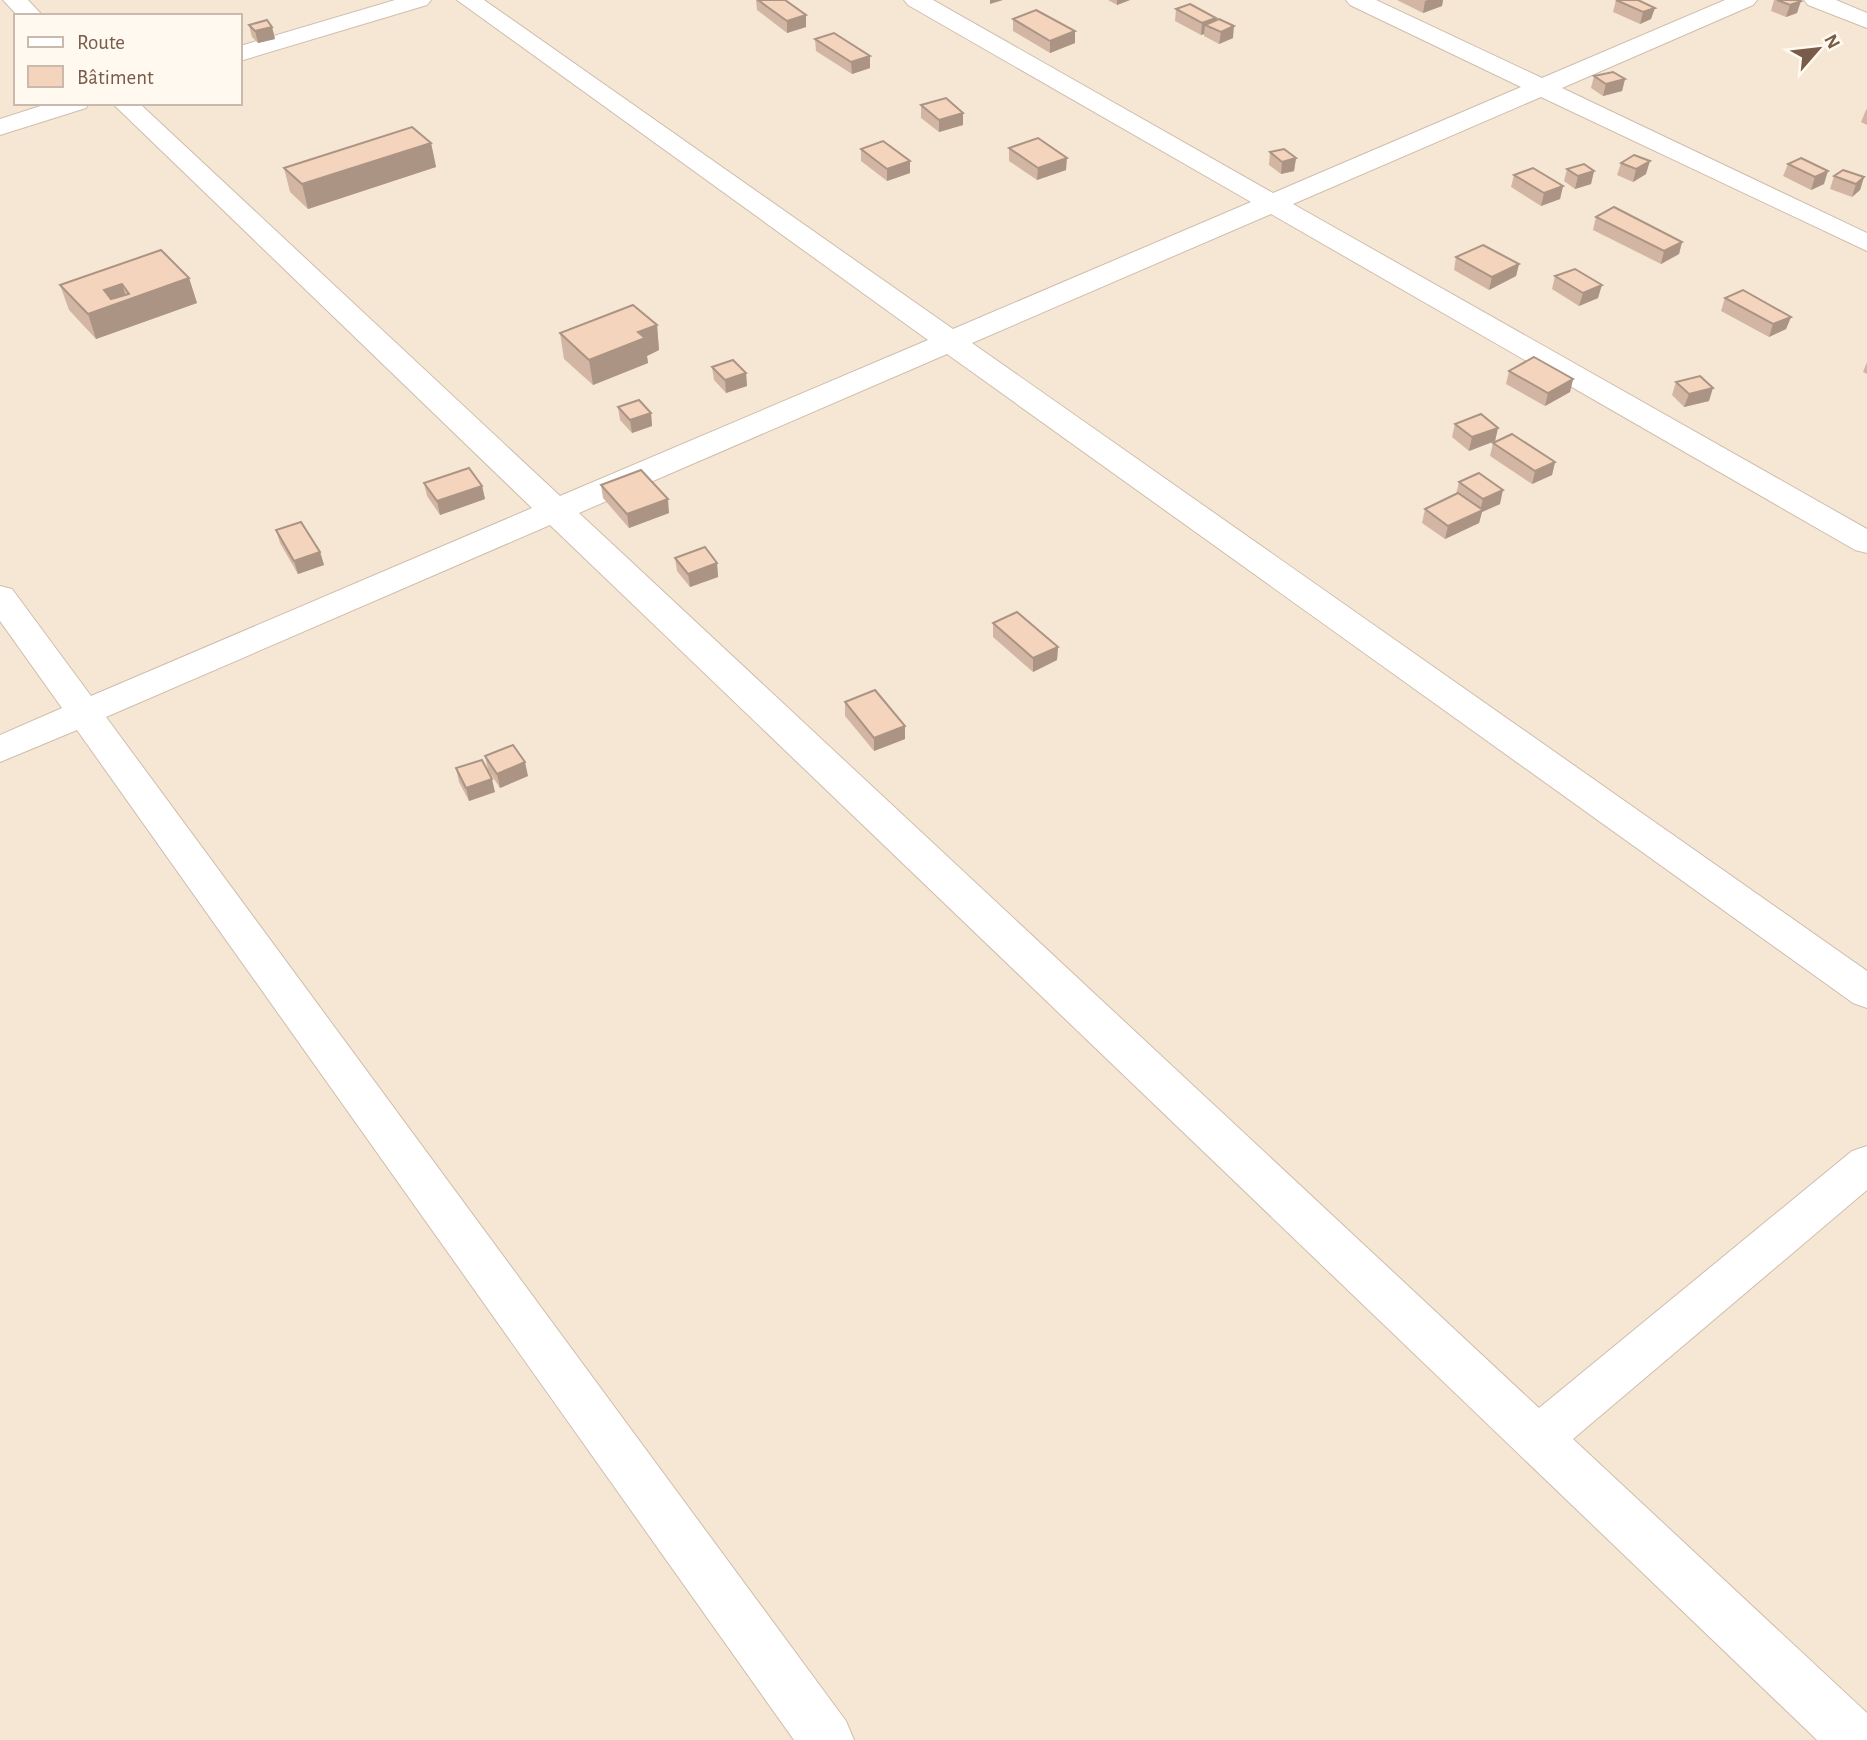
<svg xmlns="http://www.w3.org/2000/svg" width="1867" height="1740" font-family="'Alegreya Sans',sans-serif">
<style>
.residential{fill:#f6e7d5;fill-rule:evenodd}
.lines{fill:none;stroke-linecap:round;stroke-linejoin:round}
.street-casing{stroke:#d0bdac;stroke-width:2}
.street{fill:#fff;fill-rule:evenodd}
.wall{fill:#d2b6a3}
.shaded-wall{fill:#ab9484}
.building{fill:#f4d4bd;stroke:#ab9484;stroke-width:2;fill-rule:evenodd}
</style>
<rect width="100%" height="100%" fill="#fdf5e7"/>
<path class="residential" d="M0 0H1867V1740H0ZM16 16H240V103H16Z"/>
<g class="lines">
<g class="street-casing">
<g id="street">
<polygon points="3,0 28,0 43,16 18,16"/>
<polygon points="395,0 431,0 427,5 240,61 240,46"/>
<polygon points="457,0 484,0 953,329 1251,202 908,5 904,0 933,0 1273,193 1521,87 1350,5 1346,0 1376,0 1542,78 1725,0 1757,0 1753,5 1562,88 1867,233 1867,251 1541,97 1293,204 1867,529 1867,553 1855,550 1271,214 972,343 1867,971 1867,1008 1853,1003 947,354 579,513 1539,1408 1852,1151 1867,1146 1867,1190 1573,1439 1867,1713 1867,1740 1817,1740 550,525 106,717 846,1721 854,1740 794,1740 77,730 0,762 0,735 62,708 0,621 0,586 12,589 91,696 532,508 112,103 139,103 560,496 928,340"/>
<polygon points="1804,0 1836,0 1867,13 1867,28 1808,5"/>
<polygon points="50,103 89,103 86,108 0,135 0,119"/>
</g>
</g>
<use href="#street" class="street"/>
</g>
<g class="wall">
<polygon points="756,0 785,0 806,15 806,27 787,33 757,10"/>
<polygon points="1108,0 1130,0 1117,5"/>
<polygon points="1397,0 1443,0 1442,6 1423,13"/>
<polygon points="1616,0 1638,0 1651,19 1640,24 1613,12"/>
<polygon points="1774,0 1799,0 1797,13 1786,17 1771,11"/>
<polygon points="1176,9 1216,18 1216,20 1233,38 1219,44 1204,36 1204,34 1201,35 1175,21"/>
<polygon points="1013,19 1075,43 1050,53 1013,31"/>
<polygon points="249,25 272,27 275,39 258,43 252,37"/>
<polygon points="815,39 870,56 870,68 852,74 816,51"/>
<polygon points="1594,76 1625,79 1622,91 1603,96 1591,88"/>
<polygon points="921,105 963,125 939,132 921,118"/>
<polygon points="1867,109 1867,125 1861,122 1866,110"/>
<polygon points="431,143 436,167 308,209 290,192 284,168"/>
<polygon points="1009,148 1066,170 1037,180 1009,161"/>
<polygon points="861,149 910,161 910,173 887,181 861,161"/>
<polygon points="1270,152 1296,158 1294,171 1281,174 1269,165"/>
<polygon points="1801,158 1824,184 1811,190 1783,176 1788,164"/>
<polygon points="1621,163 1646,174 1633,182 1617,175"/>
<polygon points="1567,169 1594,171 1591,184 1575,189 1564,181"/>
<polygon points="1514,175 1563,186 1560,199 1541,206 1511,187"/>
<polygon points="1834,176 1864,177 1860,190 1852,197 1830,189"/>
<polygon points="1596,217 1682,242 1679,254 1661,264 1593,230"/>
<polygon points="1456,257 1519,264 1516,276 1489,290 1454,270"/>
<polygon points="1555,276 1598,298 1579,306 1552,289"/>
<polygon points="189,278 197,303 96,339 69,310 60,285"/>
<polygon points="1725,298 1791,317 1786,329 1769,337 1721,311"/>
<polygon points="657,325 659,350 647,356 648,363 593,385 564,359 560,333"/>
<polygon points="1867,362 1867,374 1863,372"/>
<polygon points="712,367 746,373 747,386 726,393 714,380"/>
<polygon points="1509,371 1573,379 1570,392 1545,406 1506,384"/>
<polygon points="1676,382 1709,401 1684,407 1672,395"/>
<polygon points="618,407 651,413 652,426 632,433 620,420"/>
<polygon points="1455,424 1498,428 1495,441 1469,451 1452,437"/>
<polygon points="1493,443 1555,462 1552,475 1532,484 1490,456"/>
<polygon points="1459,482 1500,504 1482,512 1479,523 1445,539 1422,523 1425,509 1456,494"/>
<polygon points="424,483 482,486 485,499 440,515 427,496"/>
<polygon points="601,485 669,513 629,528 603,498"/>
<polygon points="276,530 320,552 324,565 298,574 280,543"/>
<polygon points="675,558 717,563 718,577 690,587 677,571"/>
<polygon points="993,623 1058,647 1057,660 1033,672 993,637"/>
<polygon points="845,702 905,739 874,751 845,716"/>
<polygon points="485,756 528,776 500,788 488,770"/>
<polygon points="456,768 495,792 469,801 459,782"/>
</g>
<g class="shaded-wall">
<polygon points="990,0 1003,0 990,4"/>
<polygon points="1117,0 1130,0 1117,5"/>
<polygon points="1428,0 1443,0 1442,6 1423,13 1425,1"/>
<polygon points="1801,1 1797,13 1786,17 1790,5"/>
<polygon points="1655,8 1651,19 1640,24 1643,12"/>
<polygon points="806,15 806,27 787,33 787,21"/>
<polygon points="1216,18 1215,29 1205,25 1204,34 1201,35 1202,23"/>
<polygon points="1234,26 1233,38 1219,44 1221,32"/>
<polygon points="272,27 275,39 258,43 255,31"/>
<polygon points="1075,31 1075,43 1050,53 1050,41"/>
<polygon points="870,56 870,68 852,74 851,62"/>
<polygon points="1625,79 1622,91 1603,96 1606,84"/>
<polygon points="963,113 963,125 939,132 939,120"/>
<polygon points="431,143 436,167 308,209 302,184"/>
<polygon points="1067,158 1066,170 1037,180 1038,168"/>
<polygon points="1296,158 1294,171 1281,174 1282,162"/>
<polygon points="910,161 910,173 887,181 887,169"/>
<polygon points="1650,161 1646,174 1633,182 1636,169"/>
<polygon points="1594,171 1591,184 1575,189 1578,176"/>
<polygon points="1828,171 1824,184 1811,190 1815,177"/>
<polygon points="1864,177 1860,190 1852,197 1856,184"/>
<polygon points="1563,186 1560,199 1541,206 1544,193"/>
<polygon points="1682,242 1679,254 1661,264 1664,251"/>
<polygon points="1519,264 1516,276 1489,290 1492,277"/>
<polygon points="189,278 197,303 96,339 88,314 104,290 122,284 127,300"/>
<polygon points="1602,285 1598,298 1579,306 1583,293"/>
<polygon points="1791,317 1786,329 1769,337 1773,324"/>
<polygon points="657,325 659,350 647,356 648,363 593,385 589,360 638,332"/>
<polygon points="746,373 747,386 726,393 725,380"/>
<polygon points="1573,379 1570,392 1545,406 1548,393"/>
<polygon points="1713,388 1709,401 1684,407 1689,394"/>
<polygon points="651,413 652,426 632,433 630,420"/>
<polygon points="1498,428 1495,441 1469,451 1472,437"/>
<polygon points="1555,462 1552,475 1532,484 1535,471"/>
<polygon points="482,486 485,499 440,515 437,501"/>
<polygon points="1503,490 1500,504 1482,512 1479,523 1445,539 1448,526 1480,511 1483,499"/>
<polygon points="668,499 669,513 629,528 627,514"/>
<polygon points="320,552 324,565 298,574 294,561"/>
<polygon points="717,563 718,577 690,587 688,574"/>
<polygon points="1058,647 1057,660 1033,672 1033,658"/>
<polygon points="905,726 905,739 874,751 874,738"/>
<polygon points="525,762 528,776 500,788 497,774"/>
<polygon points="492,779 495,792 469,801 466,788"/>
</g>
<g class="building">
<polygon points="758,0 785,0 806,15 787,21"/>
<polygon points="1616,0 1638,0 1655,8 1643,12"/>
<polygon points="1777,0 1799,0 1801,1 1790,5"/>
<polygon points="1190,4 1216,18 1202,23 1176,9"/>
<polygon points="1036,10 1075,31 1050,41 1013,19"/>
<polygon points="1219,19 1234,26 1221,32 1205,25"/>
<polygon points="267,20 272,27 255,31 249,25"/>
<polygon points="834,33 870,56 851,62 815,39"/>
<polygon points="1613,72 1625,79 1606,84 1594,76"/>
<polygon points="946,98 963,113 939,120 921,105"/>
<polygon points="412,127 431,143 302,184 284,168"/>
<polygon points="1038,138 1067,158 1038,168 1009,148"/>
<polygon points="883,141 910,161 887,169 861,149"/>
<polygon points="1284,149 1296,158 1282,162 1270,152"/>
<polygon points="1634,155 1650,161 1636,169 1621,163"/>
<polygon points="1801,158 1828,171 1815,177 1788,164"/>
<polygon points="1584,164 1594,171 1578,176 1567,169"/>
<polygon points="1533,168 1563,186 1544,193 1514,175"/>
<polygon points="1843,170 1864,177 1856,184 1834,176"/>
<polygon points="1614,207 1682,242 1664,251 1596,217"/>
<polygon points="1483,245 1519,264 1492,277 1456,257"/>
<path d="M161 250 189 278 88 314 60 285ZM122 284 129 294 111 299 104 290Z"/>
<polygon points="1575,269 1602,285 1583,293 1555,276"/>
<polygon points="1743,290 1791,317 1773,324 1725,298"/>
<polygon points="633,305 657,325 638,332 645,338 589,360 560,333"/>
<polygon points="1534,357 1573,379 1548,393 1509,371"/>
<polygon points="733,360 746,373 725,380 712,367"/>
<polygon points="1700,376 1713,388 1689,394 1676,382"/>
<polygon points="639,400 651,413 630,420 618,407"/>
<polygon points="1481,414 1498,428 1472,437 1455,424"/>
<polygon points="1512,434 1555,462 1535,471 1493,443"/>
<polygon points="469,468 482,486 437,501 424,483"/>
<polygon points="641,470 668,499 627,514 601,485"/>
<polygon points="1479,473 1503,490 1483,499 1459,482"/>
<polygon points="1458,493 1483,510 1448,526 1425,509"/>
<polygon points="301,522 320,552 294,561 276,530"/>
<polygon points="705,547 717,563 688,574 675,558"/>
<polygon points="1017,612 1058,647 1033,658 993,623"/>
<polygon points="875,690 905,726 874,738 845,702"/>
<polygon points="513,745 525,762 497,774 485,756"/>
<polygon points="482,760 492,779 466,788 456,768"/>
</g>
<rect x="14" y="14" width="228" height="91" fill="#fff9ef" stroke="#c9baad" stroke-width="2"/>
<rect x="28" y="37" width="35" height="10" fill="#ffffff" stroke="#c9baad" stroke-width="2"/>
<text x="77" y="49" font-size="21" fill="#795b4a">Route</text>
<rect x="28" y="66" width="35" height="21" fill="#f4d4bd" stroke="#c9baad" stroke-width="2"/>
<text x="77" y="84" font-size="21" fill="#795b4a">Bâtiment</text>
<g transform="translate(1818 49) rotate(62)" stroke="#fff9ef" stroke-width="5" paint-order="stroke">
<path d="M0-5L12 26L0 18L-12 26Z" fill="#795b4a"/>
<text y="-10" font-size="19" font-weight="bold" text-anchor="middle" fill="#795b4a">N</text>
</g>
</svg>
